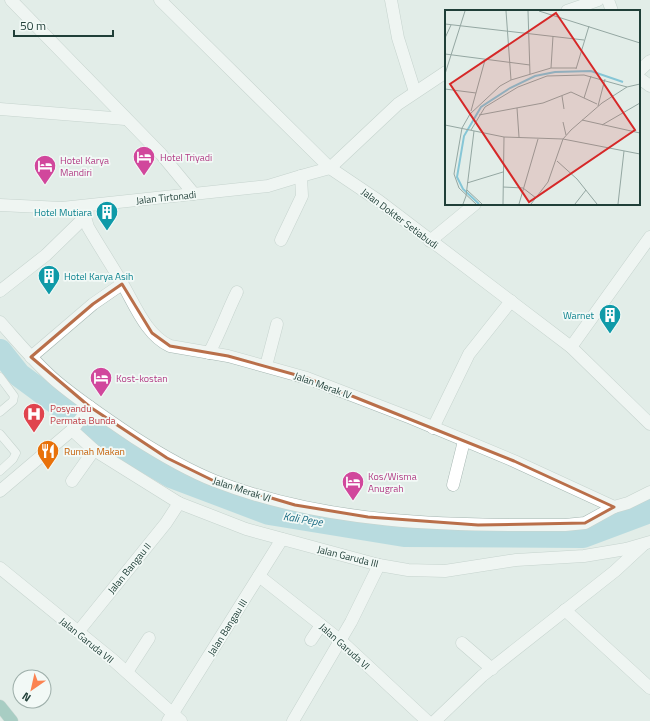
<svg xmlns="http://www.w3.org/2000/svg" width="650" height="721" font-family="'Titillium Web',sans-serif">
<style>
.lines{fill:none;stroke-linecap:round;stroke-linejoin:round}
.river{stroke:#86c6d6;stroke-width:24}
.service-casing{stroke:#a4b5b0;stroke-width:9}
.minor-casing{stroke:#a4b5b0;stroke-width:13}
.tertiary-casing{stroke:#a4b5b0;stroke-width:13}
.primary-casing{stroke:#c1c9c7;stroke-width:13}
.service{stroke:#fff;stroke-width:8}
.minor{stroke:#fff;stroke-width:12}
.tertiary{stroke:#fff;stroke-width:12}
.primary{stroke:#63a697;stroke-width:12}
.marked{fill:none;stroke:#b96f4a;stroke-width:3;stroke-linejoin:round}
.labels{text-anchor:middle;stroke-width:3.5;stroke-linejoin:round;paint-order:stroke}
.hotel-label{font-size:10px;fill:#b23c85;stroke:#f2f9f6;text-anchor:start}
.street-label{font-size:10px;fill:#203f38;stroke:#f2f9f6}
.culture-label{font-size:10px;fill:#0d838f;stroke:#f2f9f6;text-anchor:end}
.health-label{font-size:10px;fill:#be3a42;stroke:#f2f9f6;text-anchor:start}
.food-label{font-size:10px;fill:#c56008;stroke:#f2f9f6;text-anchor:start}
.water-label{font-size:11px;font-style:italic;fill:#166980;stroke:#f2f9f6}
.inset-river{fill:none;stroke:#86c6d6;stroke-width:2}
.inset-road{fill:none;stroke:#94a7a2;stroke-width:1}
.view{fill:#d62828;fill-opacity:0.15;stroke:#d62828;stroke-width:2}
.inset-edge{fill:none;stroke:#203f38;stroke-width:2}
</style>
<rect width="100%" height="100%" fill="#e2ede8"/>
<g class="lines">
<polyline class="river" points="0,351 19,375 95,431 171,476 269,513 404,535 583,536 650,511"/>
<g class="service-casing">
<g id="service">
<polyline points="0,377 14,396 13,401 0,412"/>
<polyline points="0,434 16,453 13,459 0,471"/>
</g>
</g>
<g class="minor-casing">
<g id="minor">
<polyline points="11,0 161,154 194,194"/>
<polyline points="391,0 398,38 415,92"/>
<polyline points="608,0 612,11"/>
<polyline points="567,11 598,0"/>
<polyline points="639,71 650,61"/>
<polyline points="639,78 650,86"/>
<polyline points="0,109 125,119"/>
<polyline points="0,205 62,208 268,186 301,176 330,168 398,104 446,72"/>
<path d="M85 217 88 227C99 246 111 264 122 283 135 305 146 335 170 346L228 356 307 378 411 418 514 461 614 507"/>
<polyline points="281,240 302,196 301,176"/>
<polyline points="430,241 475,204"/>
<polyline points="0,291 46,255 85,217 85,211"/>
<path d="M0 322C18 342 35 363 56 381 81 402 108 420 135 438 160 454 187 470 215 481 326 524 447 526 565 525L585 523 614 507 628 503 650 492"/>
<polyline points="571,347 650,237"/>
<path d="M209 353C220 333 227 312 237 292"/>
<polyline points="31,357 93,304 122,284"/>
<polyline points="266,366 277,324"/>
<polyline points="433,428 469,354 511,301"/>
<polyline points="72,430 94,450 179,503 246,529 379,565 408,570 445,571 516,560 584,556 626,549 650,542"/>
<polyline points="72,481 94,450"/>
<polyline points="453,485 464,441"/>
<polyline points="0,491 72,430 90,407"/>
<polyline points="0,568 113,660 181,721"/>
<polyline points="259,576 340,640 427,721"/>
<polyline points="565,610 650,688"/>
<polyline points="78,632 166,523 179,503"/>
<polyline points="311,640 321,625"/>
<polyline points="462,643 492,669"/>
<polyline points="127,672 149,638"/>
<polyline points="168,721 282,539"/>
<polyline points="293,721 351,622 379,565"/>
<polyline points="435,721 482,676 615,571 643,545"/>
</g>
</g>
<g class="tertiary-casing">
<polyline id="tertiary" points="160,0 330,168 379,201 571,347 650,424"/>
</g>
<g class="primary-casing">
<polyline id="primary" points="0,706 12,721"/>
</g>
<use href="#service" class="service"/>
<use href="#minor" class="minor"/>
<use href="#tertiary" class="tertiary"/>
<use href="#primary" class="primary"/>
</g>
<path d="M0 0H650V721H0ZM122 284 152 333 170 346 228 356 307 378 514 461 614 507 585 523 478 525 368 517 295 505 214 481 167 458 90 407 31 357 93 304Z" fill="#e2ede8" fill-opacity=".55" fill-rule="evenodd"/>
<path class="marked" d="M122 284 152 333 170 346 228 356 307 378 514 461 614 507 585 523 478 525 368 517 295 505 214 481 167 458 90 407 31 357 93 304Z"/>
<defs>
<g id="hotel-pin" transform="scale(1.15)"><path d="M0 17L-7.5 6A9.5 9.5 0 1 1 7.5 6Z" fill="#d1479c" stroke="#f2f9f6"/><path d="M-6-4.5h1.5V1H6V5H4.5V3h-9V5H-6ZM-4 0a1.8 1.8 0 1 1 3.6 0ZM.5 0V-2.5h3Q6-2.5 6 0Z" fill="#fff"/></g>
<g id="building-pin" transform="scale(1.15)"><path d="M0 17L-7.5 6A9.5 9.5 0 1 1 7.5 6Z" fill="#0f9aa8" stroke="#f2f9f6"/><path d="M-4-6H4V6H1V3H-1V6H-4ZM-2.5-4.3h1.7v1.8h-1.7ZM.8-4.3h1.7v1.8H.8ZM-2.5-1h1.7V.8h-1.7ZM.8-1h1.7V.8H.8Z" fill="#fff"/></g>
<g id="hospital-pin" transform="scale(1.15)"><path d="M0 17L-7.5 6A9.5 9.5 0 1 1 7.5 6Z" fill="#e0444e" stroke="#f2f9f6"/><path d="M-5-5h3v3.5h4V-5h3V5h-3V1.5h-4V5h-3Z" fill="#fff"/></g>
<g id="restaurant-pin" transform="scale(1.15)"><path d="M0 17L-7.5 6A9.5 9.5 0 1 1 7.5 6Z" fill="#e8710a" stroke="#f2f9f6"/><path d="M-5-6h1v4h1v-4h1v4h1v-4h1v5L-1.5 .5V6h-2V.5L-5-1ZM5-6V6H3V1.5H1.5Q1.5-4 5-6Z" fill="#fff"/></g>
</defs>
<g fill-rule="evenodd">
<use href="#hotel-pin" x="144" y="157"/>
<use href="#hotel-pin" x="45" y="166"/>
<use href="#building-pin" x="107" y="212"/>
<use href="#building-pin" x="49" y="276"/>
<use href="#building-pin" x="610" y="315"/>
<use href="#hotel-pin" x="101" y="378"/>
<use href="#hospital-pin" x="34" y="414"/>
<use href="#restaurant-pin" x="48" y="451"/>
<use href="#hotel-pin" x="353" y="482"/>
</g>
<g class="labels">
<g class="hotel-label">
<text x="160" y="161">Hotel Triyadi</text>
<text x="60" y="164">Hotel Karya<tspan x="60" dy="12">Mandiri</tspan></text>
<text x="116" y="382">Kost-kostan</text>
<text x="368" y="480">Kos/Wisma<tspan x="368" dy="12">Anugrah</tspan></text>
</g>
<g class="street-label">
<text transform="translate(166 197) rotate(-6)" y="4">Jalan Tirtonadi</text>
<text transform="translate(400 218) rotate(37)" y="4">Jalan Dokter Setiabudi</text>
<text transform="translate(323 385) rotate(20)" y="4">Jalan Merak IV</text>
<text transform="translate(242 489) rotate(18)" y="4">Jalan Merak VI</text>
<text transform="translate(348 556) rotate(14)" y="4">Jalan Garuda III</text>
<text transform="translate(129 568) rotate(-51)" y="4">Jalan Bangau II</text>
<text transform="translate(227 627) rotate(-58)" y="4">Jalan Bangau III</text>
<text transform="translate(87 640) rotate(39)" y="4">Jalan Garuda VII</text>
<text transform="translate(345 646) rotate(42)" y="4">Jalan Garuda VI</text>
</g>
<g class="culture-label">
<text x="92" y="216">Hotel Mutiara</text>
<text x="64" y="280" text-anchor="start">Hotel Karya Asih</text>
<text x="594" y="319">Warnet</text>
</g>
<g class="health-label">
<text x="50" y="412">Posyandu<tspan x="50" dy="12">Permata Bunda</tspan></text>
</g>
<g class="food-label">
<text x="64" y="455">Rumah Makan</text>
</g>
<g class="water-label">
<text transform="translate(303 519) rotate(9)" y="4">Kali Pepe</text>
</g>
</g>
<g transform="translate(445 10)">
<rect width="195" height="195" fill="#e2ede8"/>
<path class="inset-river" d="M34 194 18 179 12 167 19 126 36 97 65 78 90 66 110 62 146 61 178 72"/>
<path class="inset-road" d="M61 1 66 70M83 1 85 64M94 1 195 33M0 14 139 30M0 28 6 15M0 44 85 55M106 58 108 26M131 59 144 16M0 64 20 1M0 79 31 83M117 86 119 99M139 88 146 66M153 96 160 69M72 98 74 127M26 101 40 50M34 105 98 93 126 82 152 94M137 110 195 123M118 112 121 125M0 115 59 127 118 129 195 144M157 115 195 93M26 120 40 97 73 77 102 66 139 65 182 77M112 151 132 169 152 194M22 173 58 162M58 177 78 178 91 188M22 180 37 194M18 194 21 186 29 121M31 194 14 178 9 164 17 118 25 104 55 76 66 70 106 58H131M58 194 59 127M74 194 93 129M86 194 103 172 118 129 126 120 157 93 182 77 195 74M130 194 141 180M173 194 179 141"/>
<path class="view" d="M111 3 190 120 84 192 5 74Z"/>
<rect width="195" height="195" class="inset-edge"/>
</g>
<g transform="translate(32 689) rotate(214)"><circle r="19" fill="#f2f9f6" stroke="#9eafaa"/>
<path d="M0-3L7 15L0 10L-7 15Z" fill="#fb8351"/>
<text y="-6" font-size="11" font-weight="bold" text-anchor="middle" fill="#203f38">N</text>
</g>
<path d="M14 30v6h99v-6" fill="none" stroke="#203f38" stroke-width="2"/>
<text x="20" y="30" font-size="12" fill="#203f38" stroke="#f2f9f6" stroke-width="3" paint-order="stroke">50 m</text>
</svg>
